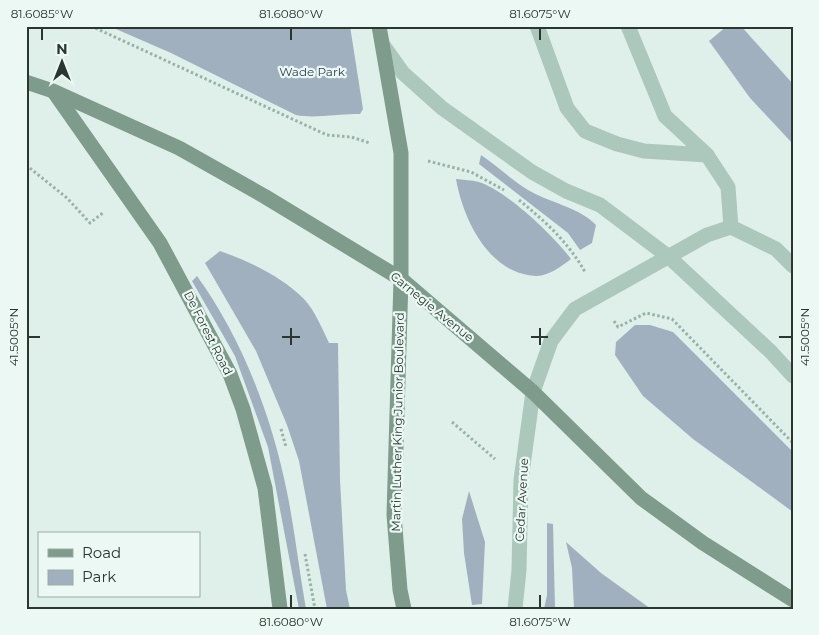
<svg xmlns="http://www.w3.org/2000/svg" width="819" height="635" font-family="Montserrat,sans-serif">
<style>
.green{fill:#a1b0be}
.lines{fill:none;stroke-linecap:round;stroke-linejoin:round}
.path{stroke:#97b3a6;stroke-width:3;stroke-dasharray:2.5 2.5;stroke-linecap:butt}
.lane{stroke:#acc7bc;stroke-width:15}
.street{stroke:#acc7bc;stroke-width:15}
.secondary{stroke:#7e9b8c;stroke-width:15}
.ticks{fill:none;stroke:#2a362f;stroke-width:2}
.labels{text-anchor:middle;stroke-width:4.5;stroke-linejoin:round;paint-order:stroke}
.park-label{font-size:12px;fill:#314152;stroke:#ebf8f4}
.street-label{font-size:12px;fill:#2a362f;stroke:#ebf8f4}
.neatline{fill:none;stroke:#2a362f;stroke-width:2}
.ticks-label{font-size:12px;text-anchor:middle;fill:#2a362f}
</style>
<rect width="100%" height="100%" fill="#dff0ea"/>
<g class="green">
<path d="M109 26H350L363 109 360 114C338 113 318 119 296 115L171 53Z"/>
<polygon points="727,26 741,26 793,84 793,144 750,98 709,41"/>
<path d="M481 155C497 166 512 180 528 190 550 203 579 207 596 225L592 243 580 250 568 233 479 164Z"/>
<path d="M456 179C463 180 472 180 479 182 507 191 554 236 571 259 562 266 548 276 537 276 489 275 463 219 456 179Z"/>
<path d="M220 251C249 261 282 277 304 299 315 311 322 328 329 343H338L340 480 346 590 350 609H327L299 461 287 425 256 351 205 263Z"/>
<path d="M197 276C242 338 272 417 287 492 295 531 299 570 306 609H299L268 447 235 356 192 281Z"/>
<polygon points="635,325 650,325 673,332 793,452 793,512 693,439 643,396 615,355 616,342"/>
<polygon points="469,491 485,542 482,604 472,605 464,553 462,519"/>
<polygon points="547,523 553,524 555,609 544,609 547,595"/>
<polygon points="566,542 601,573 651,609 574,609 572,568"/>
</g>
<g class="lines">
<g class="path">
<polyline points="91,26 327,135 351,137 370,143"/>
<polyline points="428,161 471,172 504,190"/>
<polyline points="26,165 67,198 90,223 104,212"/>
<path d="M519 200C546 222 568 242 585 272"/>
<polyline points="614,321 618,327 646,313 672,319 793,443"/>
<polyline points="452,422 495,459"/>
<polyline points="281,429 286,447"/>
<polyline points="305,554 315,609"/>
</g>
<g class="lane">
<polyline points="537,26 567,108 585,131 617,144 644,151 707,155"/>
<polyline points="628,26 665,116 707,155 728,187 731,227"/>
<polyline points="383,45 403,73 442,108 532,172 566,191 600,205 669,257 771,352 793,376"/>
<polyline points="533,392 551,341 575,309 707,235 731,227 776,249 793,266"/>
</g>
<polyline class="street" points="515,609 519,570 521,480 533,392"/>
<g class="secondary">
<polyline points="379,26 401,153 401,279 394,515 400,590 404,609"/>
<polyline points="26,82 53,91 179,148 264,196 401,279 533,392 641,498 703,543 793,600"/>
<polyline points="54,92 160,243 230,374 243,409 265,488 280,609"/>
</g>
</g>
<path class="ticks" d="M42 28V40M291 28V40M540 28V40M291 328V345M540 328V345M28 337H40M282 337H300M531 337H548M779 337H792M291 595V608M540 595V608"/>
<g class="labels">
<g class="park-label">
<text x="312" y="76">Wade Park</text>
</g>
<g class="street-label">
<text transform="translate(432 307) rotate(39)" y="4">Carnegie Avenue</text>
<text transform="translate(208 333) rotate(63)" y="4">De Forest Road</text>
<text transform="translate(398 422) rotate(-89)" y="4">Martin Luther King Junior Boulevard</text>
<text transform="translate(522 500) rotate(-87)" y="4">Cedar Avenue</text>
</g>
</g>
<rect width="819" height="635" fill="none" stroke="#ebf8f4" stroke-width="55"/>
<rect x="38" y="532" width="162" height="65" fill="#ebf8f4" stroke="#9eaaa5"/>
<rect x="48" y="549" width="25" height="8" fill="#7e9b8c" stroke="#9eaaa5"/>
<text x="82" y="558" font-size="15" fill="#2a362f">Road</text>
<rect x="48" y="570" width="25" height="15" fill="#a1b0be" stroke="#9eaaa5"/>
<text x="82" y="582" font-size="15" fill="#2a362f">Park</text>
<g transform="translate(62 62)" stroke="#ebf8f4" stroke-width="4" paint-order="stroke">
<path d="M0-4L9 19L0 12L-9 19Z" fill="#2a362f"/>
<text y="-8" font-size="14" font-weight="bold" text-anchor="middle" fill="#2a362f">N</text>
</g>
<rect x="28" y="28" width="764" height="580" class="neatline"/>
<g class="ticks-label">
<text x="42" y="18">81.6085°W</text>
<text x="291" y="18">81.6080°W</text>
<text x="540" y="18">81.6075°W</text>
<text transform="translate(14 337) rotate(-90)" y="4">41.5005°N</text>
<text transform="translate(805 337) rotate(-90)" y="4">41.5005°N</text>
<text x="291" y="626">81.6080°W</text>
<text x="540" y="626">81.6075°W</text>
</g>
</svg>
